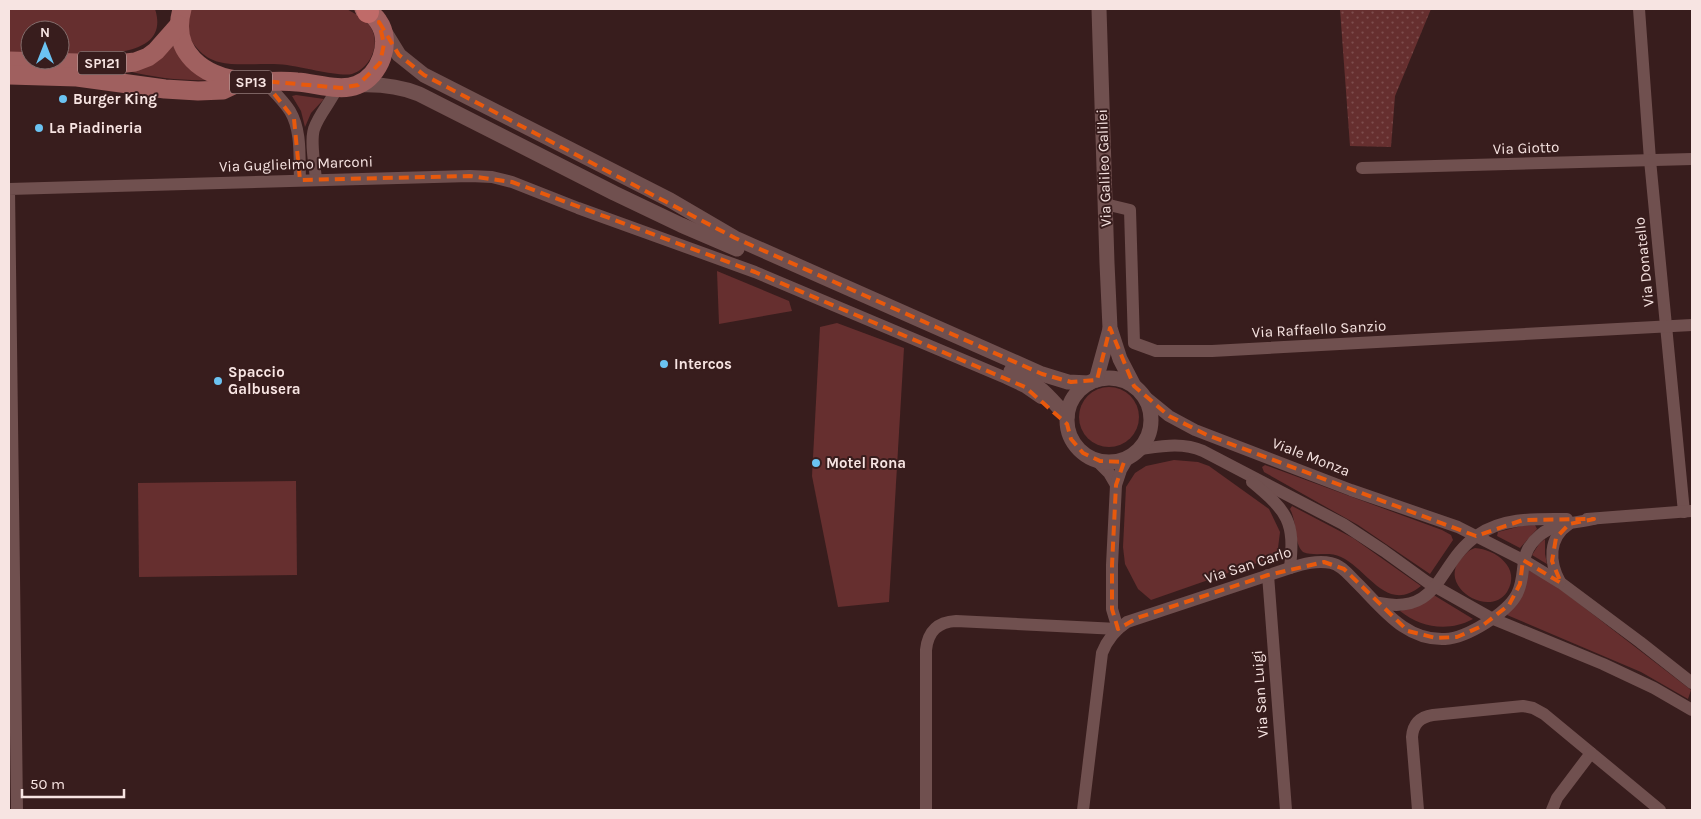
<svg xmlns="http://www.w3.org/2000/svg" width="1701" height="819" font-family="Karla,sans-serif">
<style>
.grass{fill:#662f2f}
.garden{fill:url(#garden-dots)}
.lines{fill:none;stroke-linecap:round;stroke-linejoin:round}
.minor{stroke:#70504f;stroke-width:12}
.tertiary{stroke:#70504f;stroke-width:15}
.primary{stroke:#a0605f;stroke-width:19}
.motorway{stroke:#c06b69;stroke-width:22}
.marked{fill:none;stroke:#e8590c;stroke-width:4;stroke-dasharray:10 6;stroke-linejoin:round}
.poi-dot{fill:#6bc3f2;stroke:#381d1d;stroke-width:2}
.labels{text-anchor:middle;stroke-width:4;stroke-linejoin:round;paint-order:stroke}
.shield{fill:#381d1d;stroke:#bea8a7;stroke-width:1}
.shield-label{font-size:14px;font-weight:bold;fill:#f7e4e2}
.poi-label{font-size:15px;font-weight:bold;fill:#f7e4e2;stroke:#381d1d;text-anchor:start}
.street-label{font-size:15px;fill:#f7e4e2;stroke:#381d1d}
</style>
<defs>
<pattern id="garden-dots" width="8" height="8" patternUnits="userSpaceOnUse" patternTransform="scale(1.25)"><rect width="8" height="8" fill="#662f2f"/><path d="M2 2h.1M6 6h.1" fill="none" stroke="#7d4d4d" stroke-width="1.8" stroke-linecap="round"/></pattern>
</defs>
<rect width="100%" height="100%" fill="#381d1d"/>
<g class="grass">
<path d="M9 9H155C172 61 91 54 60 53V30H30V53L9 52Z"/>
<path d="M191 9H347C355 14 366 19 371 28 381 44 370 69 352 74 340 77 302 67 287 65 266 62 239 67 219 62 203 59 186 40 187 24 188 19 190 14 191 9Z"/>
<path d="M173 45C181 64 194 69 211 80 183 81 156 78 128 71 150 65 159 63 173 45Z"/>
<polygon points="296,95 324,99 311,113 305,127 301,111 292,96"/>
<polygon points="717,271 789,301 792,311 719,324"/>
<polygon points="837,323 904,348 889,602 838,607 812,476 820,327"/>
<circle cx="1109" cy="417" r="30"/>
<polygon points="1174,460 1198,462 1209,466 1269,509 1280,532 1277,556 1151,600 1138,589 1125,564 1123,547 1126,487 1135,473 1146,466"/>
<polygon points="1265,465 1442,530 1451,535 1453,540 1430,574 1358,525 1264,472 1262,467"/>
<polygon points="296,481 297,575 139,577 138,483"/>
<path d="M1292 506 1353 538 1421 586C1386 614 1369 570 1341 557 1329 551 1315 557 1303 552 1293 542 1298 524 1290 509Z"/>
<polygon points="1535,525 1537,529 1520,548 1497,536 1498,532 1521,526"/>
<polygon points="1545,539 1545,554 1547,564 1532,555 1539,544"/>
<path d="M1475 548C1495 549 1522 568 1507 592 1489 619 1438 586 1460 560 1465 555 1468 550 1475 548Z"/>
<polygon points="1528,570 1551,582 1691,690 1688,699 1641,672 1507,615"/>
<path d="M1432 594 1473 619C1449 632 1421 628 1400 611Z"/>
</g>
<polygon class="garden" points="1340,9 1431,9 1395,96 1391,147 1350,146"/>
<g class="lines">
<g class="minor">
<polyline points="1639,9 1650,160 1684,512"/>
<path d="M264 81C273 91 283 100 290 111 302 131 299 158 300 180"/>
<polyline points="1362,168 1692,159"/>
<path d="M316 180C315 166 310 142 314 129 319 114 331 102 337 88"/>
<polyline points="1105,204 1130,210 1134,343 1156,351 1212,351 1692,325"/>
<polyline points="1142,394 1169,416 1195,430 1351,490 1458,527 1523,560 1561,583 1640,642 1692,683"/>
<path d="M1141 449C1162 446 1183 442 1203 451L1343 524 1384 551 1427 582 1491 618 1603 664 1654 688 1692 710"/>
<polyline points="1096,460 1109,473 1116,485"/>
<path d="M1252 482C1288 512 1295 521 1290 568"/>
<polyline points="1587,519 1691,511"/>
<polyline points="1268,575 1286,810"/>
<path d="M1560 582C1549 562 1548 538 1569 524"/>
<path d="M1379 603C1442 616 1437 562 1478 535 1504 517 1537 519 1567 519"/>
<polyline points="1118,629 1112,609 1112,565 1116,485 1121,470 1128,458"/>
<polyline points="17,810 9,189 470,176 492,177 512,182 578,208 755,272 1006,378 1025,387 1041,398"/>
<path d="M926 810V650C928 631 938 622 956 621L1118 629"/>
<path d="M1083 810 1102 653C1107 640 1115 630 1127 622L1290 568C1303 564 1317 560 1331 563 1341 565 1348 574 1355 581 1381 606 1404 641 1445 639 1467 638 1507 613 1517 594 1528 572 1516 555 1540 535 1554 523 1577 523 1594 519"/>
<path d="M1418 810 1412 737C1413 724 1420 717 1433 715L1523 706 1533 708 1544 714 1660 810"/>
<polyline points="1552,810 1557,798 1591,753"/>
</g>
<g class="tertiary">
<polyline points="1099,9 1107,263 1110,328 1120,359 1134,386"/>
<polyline points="383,29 399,55 424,75 670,200 735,238 1042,374 1068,382 1089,383"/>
<path d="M358 85C380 84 399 86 419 94L614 193 681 225 737 249"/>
<path d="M1011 371C1038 383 1049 396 1067 417"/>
<circle cx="1109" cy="420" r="42"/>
<polyline points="1096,380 1110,329"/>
</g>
<g class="primary">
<path d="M182 9C170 52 203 77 243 81 261 83 279 80 297 82 315 83 340 92 357 85 380 76 393 42 378 21 375 16 369 12 364 9"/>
<polyline points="9,61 117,64 135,62 148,57 156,51 179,25"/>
<polyline points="9,75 77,77 165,89 198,91 223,90 242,81"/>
</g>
<polyline class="motorway" points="367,9 368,12"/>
</g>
<path class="marked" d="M379 22 399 55 424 75 735 238 1042 374 1071 382 1097 380 1110 328 1134 386 1169 416 1207 435 1476 536 1523 520 1594 519 1569 524 1556 538 1552 561 1561 583 1523 560 1520 584 1509 605 1482 626 1457 637 1436 638 1408 631 1344 569 1324 562 1268 575 1137 618 1118 629 1112 609V565L1116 485 1124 462 1100 461 1083 453 1071 439 1067 424 1025 387 755 272 512 182 470 176 300 180 294 119 264 81 341 88 358 85 380 63 384 44Z"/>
<g class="poi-dot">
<circle cx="63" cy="99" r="5"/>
<circle cx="39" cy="128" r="5"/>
<circle cx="664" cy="364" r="5"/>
<circle cx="218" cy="381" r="5"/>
<circle cx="816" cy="463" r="5"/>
</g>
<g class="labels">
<g class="shield">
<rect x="78" y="51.5" width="48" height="23" rx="4"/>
<rect x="230" y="70.5" width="42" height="23" rx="4"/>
</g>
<g class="shield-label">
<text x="102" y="68">SP121</text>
<text x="251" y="87">SP13</text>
</g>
<g class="poi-label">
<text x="73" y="104">Burger King</text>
<text x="49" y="133">La Piadineria</text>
<text x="674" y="369">Intercos</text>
<text x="228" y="377">Spaccio<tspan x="228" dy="17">Galbusera</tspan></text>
<text x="826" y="468">Motel Rona</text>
</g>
<g class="street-label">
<text transform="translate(1526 148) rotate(-2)" y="5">Via Giotto</text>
<text transform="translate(296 164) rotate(-2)" y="5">Via Guglielmo Marconi</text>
<text transform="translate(1104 168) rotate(-92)" y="5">Via Galileo Galilei</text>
<text transform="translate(1644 262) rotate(-96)" y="5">Via Donatello</text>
<text transform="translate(1319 329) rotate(-3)" y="5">Via Raffaello Sanzio</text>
<text transform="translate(1311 457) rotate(21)" y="5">Viale Monza</text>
<text transform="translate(1248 565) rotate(-18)" y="5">Via San Carlo</text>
<text transform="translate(1260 694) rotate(-94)" y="5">Via San Luigi</text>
</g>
</g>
<rect width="1701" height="819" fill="none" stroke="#f7e4e2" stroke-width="20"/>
<g transform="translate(45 45)"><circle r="24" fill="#381d1d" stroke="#846d6c"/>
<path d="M0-4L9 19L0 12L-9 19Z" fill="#6bc3f2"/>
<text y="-8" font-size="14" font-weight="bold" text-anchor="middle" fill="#f7e4e2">N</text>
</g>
<path d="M22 789v8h102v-8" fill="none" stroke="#f7e4e2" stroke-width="2.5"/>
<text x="30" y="789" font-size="15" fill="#f7e4e2" stroke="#381d1d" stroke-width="4" paint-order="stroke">50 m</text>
</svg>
